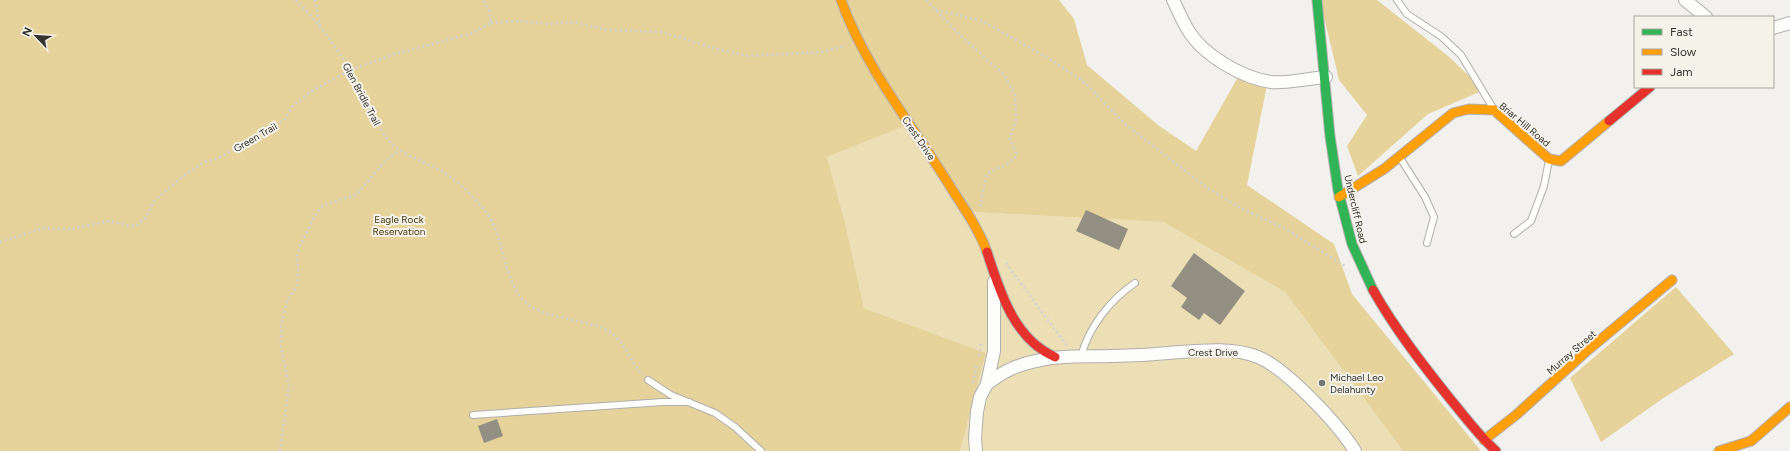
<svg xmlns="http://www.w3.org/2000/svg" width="1790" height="451" font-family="Figtree,sans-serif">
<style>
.green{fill:#eddfb5}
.forest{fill:#e5d39b}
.building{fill:#939083}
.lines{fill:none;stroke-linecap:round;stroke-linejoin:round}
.lane-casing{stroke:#b0afac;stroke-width:8}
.street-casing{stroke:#b0afac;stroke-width:14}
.fast-casing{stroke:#b0afac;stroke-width:11}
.slow-casing{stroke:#b0afac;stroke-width:11}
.jam-casing{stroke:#b0afac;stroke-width:11}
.path{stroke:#d2d2d1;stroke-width:2.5;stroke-dasharray:2 3;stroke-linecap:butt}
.lane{stroke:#fdfdfc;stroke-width:6}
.street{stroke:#fdfdfc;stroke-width:12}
.fast{stroke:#30b455;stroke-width:9}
.slow{stroke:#ff9f0a;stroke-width:9}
.jam{stroke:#e5322d;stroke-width:9}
.poi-dot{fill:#777673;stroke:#f5f2ea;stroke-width:1.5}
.labels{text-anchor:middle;stroke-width:4;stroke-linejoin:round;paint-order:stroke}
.street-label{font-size:10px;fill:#353431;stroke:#f5f2ea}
.park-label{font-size:10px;fill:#483b11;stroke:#f5f2ea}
.poi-label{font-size:10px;fill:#353431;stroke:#f5f2ea;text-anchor:start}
</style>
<rect width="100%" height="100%" fill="#f2f1ed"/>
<polygon class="green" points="910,123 972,212 1163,222 1285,292 1403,451 960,451 986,353 864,308 845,222 827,157"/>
<g class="forest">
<polygon points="0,0 1059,0 1074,19 1087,65 1158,125 1196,151 1238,77 1267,85 1247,185 1334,244 1352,294 1481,451 1403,451 1285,292 1163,222 972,212 909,124 827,157 845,222 864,308 986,353 960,451 0,451"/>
<polygon points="1320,0 1377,0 1448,56 1484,90 1428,114 1358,176 1347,146 1367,115 1339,80"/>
<polygon points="1676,287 1734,354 1662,399 1601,442 1570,378"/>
</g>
<g class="building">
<polygon points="1086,210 1128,229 1119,250 1076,231"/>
<polygon points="1194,253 1245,291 1220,325 1204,313 1199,320 1181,307 1187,298 1171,286"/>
<polygon points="497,419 503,436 484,443 478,426"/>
</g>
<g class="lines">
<g class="lane-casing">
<g id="lane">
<polyline points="1397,0 1407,14 1442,37 1461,55 1493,108"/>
<polyline points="1400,158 1425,197 1434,217 1427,243"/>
<polyline points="1514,234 1531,221 1544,186 1549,160"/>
<path d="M1081 357C1088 328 1110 300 1135 283"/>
<polyline points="648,380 671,395 715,413 735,427 761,451"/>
<polyline points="473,415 663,402 689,402"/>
</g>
</g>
<g class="street-casing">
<g id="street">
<path d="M1173 0C1178 10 1182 20 1188 30 1203 55 1242 78 1271 82 1284 84 1311 78 1326 77"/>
<polyline points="1685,0 1706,17"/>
<polyline points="1773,28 1790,23"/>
<path d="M987 384C1005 370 1019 364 1041 360 1064 355 1088 357 1111 356 1130 356 1149 355 1168 353 1197 351 1231 346 1258 357 1287 369 1338 424 1355 451"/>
<polyline points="976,451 975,438 977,412 980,397 987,384 994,351 994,282"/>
</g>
</g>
<g class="fast-casing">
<polyline id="fast" points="1317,0 1330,136 1338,190 1352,244 1373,290"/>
</g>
<g class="slow-casing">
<g id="slow">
<path d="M841 0C866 70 915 128 953 191 966 211 979 230 987 252"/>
<polyline points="1339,197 1384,169 1453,113 1469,109 1494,110 1549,159 1561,161 1609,121"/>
<polyline points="1484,440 1516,415 1588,350 1672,280"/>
<polyline points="1719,451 1751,441 1790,407"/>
</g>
</g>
<g class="jam-casing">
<g id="jam">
<polyline points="1609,121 1650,87"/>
<path d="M987 252C1000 292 1014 339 1055 357"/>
<path d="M1373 290C1395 329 1423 365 1451 400 1466 418 1479 436 1496 451"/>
</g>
</g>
<g class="path">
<path d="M296 0C316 21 337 46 351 72 364 95 373 123 391 143 406 158 429 162 446 174 460 183 475 198 485 211 506 238 501 277 525 302 542 318 581 319 602 328 626 338 627 359 643 375"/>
<polyline points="315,0 320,27"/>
<polyline points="926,0 959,34 1004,75 1015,95 1016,122 1010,138 1016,153 1015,158 1007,164 990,172 986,176 980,207"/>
<polyline points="936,10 982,21 1048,58 1083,81 1125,124 1206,187 1240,208 1284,228 1345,266"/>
<polyline points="491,23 520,21 548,24 573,22 608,30 662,32 713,48 748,56 821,52 845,46"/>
<polyline points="0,242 44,228 71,229 109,221 131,226 137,225 146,217 154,201 181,178 204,162 219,158 279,123 285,119 292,107 310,92 350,70 395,54 470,34 491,23 489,10 483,0"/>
<polyline points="1006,263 1067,346"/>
<polyline points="979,356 981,343"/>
<polyline points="973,383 977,364"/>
<polyline points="280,451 289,386 281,347 281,325 287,301 297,286 298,269 297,256 300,246 314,217 320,208 329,203 356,195 387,159 400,150"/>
</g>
<use href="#lane" class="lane"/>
<use href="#street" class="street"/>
<use href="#fast" class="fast"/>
<use href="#slow" class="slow"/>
<use href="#jam" class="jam"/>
</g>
<circle class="poi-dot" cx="1322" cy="383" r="4"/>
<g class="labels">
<g class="street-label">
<text transform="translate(362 94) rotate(62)" y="4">Glen Bridle Trail</text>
<text transform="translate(1525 124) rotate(40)" y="4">Briar Hill Road</text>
<text transform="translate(255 137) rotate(-30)" y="4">Green Trail</text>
<text transform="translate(919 138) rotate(56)" y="4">Crest Drive</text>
<text transform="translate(1356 209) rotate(77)" y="4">Undercliff Road</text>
<text x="1213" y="356">Crest Drive</text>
<text transform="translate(1571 352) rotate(-41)" y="4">Murray Street</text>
</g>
<g class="park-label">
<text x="399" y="223">Eagle Rock<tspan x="399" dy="12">Reservation</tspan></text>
</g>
<g class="poi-label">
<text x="1330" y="381">Michael Leo<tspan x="1330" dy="12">Delahunty</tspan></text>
</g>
</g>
<rect x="1634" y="16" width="140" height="72" fill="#f5f2ea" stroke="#a8a6a0"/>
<rect x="1642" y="29" width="20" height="6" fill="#30b455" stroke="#a8a6a0"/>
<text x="1670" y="36" font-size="12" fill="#353431">Fast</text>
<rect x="1642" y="49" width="20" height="6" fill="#ff9f0a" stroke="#a8a6a0"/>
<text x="1670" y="56" font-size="12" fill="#353431">Slow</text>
<rect x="1642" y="69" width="20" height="6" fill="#e5322d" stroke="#a8a6a0"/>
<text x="1670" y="76" font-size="12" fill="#353431">Jam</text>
<g transform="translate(36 36) rotate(295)" stroke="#f5f2ea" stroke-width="3" paint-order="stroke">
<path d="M0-3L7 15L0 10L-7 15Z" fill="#353431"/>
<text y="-6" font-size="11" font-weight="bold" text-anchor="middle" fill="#353431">N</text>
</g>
</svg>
